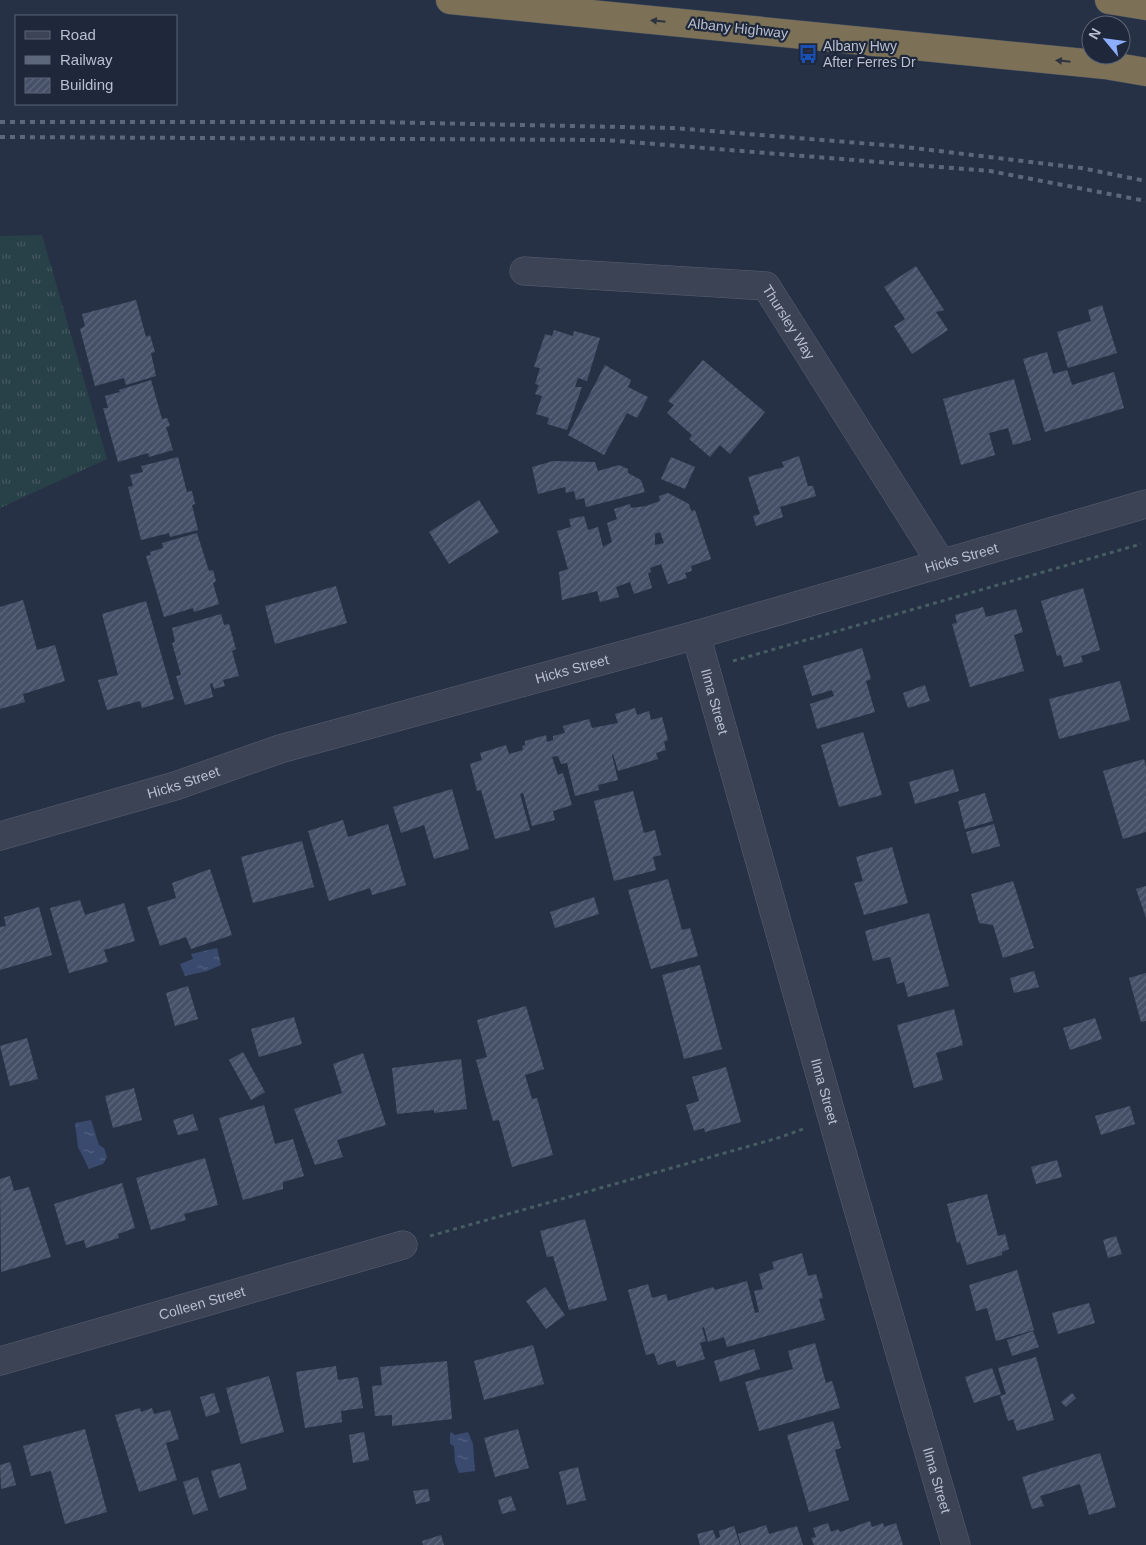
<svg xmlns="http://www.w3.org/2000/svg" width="1146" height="1545" font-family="Helvetica,sans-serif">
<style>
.grass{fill:url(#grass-tufts)}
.water{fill:url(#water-ripples)}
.building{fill:url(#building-hatch);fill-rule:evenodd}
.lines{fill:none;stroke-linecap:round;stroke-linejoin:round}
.minor-casing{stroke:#596172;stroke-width:29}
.highway-casing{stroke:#454e60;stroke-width:29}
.path{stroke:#475d62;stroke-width:3;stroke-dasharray:4 4;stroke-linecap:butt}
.minor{stroke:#3b4355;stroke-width:28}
.highway{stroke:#7c7157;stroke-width:28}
.rail{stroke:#5d677c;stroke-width:4;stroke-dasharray:5 5;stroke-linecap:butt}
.oneway{fill:#2d333f}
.labels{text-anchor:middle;stroke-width:4.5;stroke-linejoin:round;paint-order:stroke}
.street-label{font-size:14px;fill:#b9bfce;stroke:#1f283b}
.poi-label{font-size:14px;fill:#b9bfce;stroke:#1f283b;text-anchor:start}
</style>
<defs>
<pattern id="grass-tufts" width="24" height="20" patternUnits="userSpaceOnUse" patternTransform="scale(1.25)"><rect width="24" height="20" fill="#284047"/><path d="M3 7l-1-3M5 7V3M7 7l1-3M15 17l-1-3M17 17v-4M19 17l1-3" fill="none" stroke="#455a60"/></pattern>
<pattern id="water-ripples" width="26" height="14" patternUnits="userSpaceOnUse" patternTransform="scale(1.25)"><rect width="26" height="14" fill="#394a6e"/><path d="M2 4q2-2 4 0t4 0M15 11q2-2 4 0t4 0" fill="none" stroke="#546282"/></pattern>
<pattern id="building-hatch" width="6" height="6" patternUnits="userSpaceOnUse" patternTransform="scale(1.25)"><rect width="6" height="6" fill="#455068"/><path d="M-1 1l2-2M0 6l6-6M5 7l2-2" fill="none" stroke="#5e677c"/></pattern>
</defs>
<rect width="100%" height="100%" fill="#263146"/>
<polygon class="grass" points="42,235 107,459 0,508 0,236"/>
<g class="water">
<polygon points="217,948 221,965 207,971 185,976 180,964 193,959 191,954"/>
<polygon points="91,1120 99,1145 104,1148 107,1157 103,1164 89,1169 78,1147 75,1123"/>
<polygon points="451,1432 455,1435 468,1432 473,1444 475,1471 459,1473 455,1462 454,1446 450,1444 450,1435"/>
</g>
<g class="building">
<polygon points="916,266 944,310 936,312 948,330 912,354 894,326 905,319 884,287"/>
<polygon points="136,300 146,337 150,335 155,352 151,353 156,376 126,385 124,378 95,386 80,329 85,326 82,314"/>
<polygon points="1102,305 1117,353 1068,368 1057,332 1091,321 1088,310"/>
<polygon points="554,330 573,336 574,331 600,338 587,381 578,378 575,387 582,387 567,430 547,424 549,418 536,414 542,396 535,394 539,385 535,384 540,368 534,367 545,334 552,336"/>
<polygon points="1047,352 1053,374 1067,370 1072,385 1114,372 1124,408 1045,432 1023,359"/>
<polygon points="703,360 765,412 730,454 720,445 710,457 689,439 692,435 667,413 674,405 668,401"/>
<polygon points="605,365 631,380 628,387 648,397 637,418 627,413 604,455 568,435"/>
<polygon points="1014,379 1031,440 1013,445 1008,428 989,433 995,455 961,465 943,399"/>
<polygon points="151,380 162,419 167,418 170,426 166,427 173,450 149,457 148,453 118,462 103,408 108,408 105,396 120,392 119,390"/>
<polygon points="799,456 808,486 813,486 816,496 780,507 783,517 756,526 753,516 760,514 748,477 784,467 782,462"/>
<polygon points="178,457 187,492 192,491 195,504 192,505 198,530 170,537 169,533 141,540 128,487 133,486 130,475 143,472 141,466"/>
<polygon points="671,457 695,467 685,489 661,479"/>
<polygon points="553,461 595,462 598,471 619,465 628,469 628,473 641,480 645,492 586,507 584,498 576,500 574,491 566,493 565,487 538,494 532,467"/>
<path d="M668 493 689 504 691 511 695 510 711 559 691 566 692 571 685 573 687 578 668 584 661 564 650 568 651 572 648 573 652 588 634 594 630 582 616 587 619 597 600 602 597 591 562 600 559 572 568 569 557 531 571 527 569 519 584 516 588 530 598 527 603 547 612 542 607 523 617 519 614 509 630 504 631 508 646 506 660 501 659 496ZM660 532 664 543 655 545V534Z"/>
<polygon points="479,500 499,532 449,564 429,532"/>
<polygon points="197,533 209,571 213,570 216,581 213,583 219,604 194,612 193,608 164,617 146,556 151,555 150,552 163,548 162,543"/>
<polygon points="336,586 347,623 275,644 265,606"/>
<polygon points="1083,588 1100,650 1081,656 1083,662 1064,667 1061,655 1057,656 1041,601"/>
<polygon points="23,600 37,650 55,645 65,681 23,694 25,702 0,709 0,607"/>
<polygon points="146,601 174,699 142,708 140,701 107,710 98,680 118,675 102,614"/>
<polygon points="983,607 986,617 1016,609 1023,632 1014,635 1024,671 970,687 952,624 957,623 955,615"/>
<polygon points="221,614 224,625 229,624 236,649 232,651 239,676 223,680 225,686 214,689 212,683 210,684 213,697 185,705 176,676 181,675 172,643 175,642 172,628"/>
<polygon points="862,648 871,679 866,681 875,712 817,729 810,704 834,696 832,690 812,696 803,666"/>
<polygon points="1120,681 1130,720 1059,739 1049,699"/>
<polygon points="925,685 930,701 908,708 903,693"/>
<polygon points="635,708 637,715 649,711 651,720 662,717 668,740 664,742 666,750 656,753 658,759 618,771 613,754 612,755 618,780 598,785 599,790 575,796 567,763 561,764 558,756 552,757 558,775 563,773 572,805 553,811 555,820 532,826 523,793 520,794 530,830 495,839 481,790 477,791 470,764 482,760 480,753 506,745 509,754 523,750 522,746 525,745 525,741 546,735 547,742 553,740 553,736 565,733 563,726 589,719 592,728 618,723 615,714"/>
<polygon points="863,732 882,795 839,807 821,745"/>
<polygon points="1144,759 1146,766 1146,832 1123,839 1103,771"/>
<polygon points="953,769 959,791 915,804 909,782"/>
<polygon points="452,789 469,849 434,859 424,825 401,833 393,807"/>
<polygon points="633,791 644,833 655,830 661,855 653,857 656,870 614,881 594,801"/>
<polygon points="985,793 993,821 965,829 958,801"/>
<polygon points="343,820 348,837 388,824 406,885 372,895 370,888 329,901 308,831"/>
<polygon points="994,824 1000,846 972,854 966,832"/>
<polygon points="302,841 314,887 253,903 241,857"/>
<polygon points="892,847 908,903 864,915 854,883 863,881 856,857"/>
<polygon points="210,869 232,935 191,949 186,937 160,946 147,907 176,898 172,883"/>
<polygon points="668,879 682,930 690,928 698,956 651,969 628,890"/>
<polygon points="1013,881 1034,948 1003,958 993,925 979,923 971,894"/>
<polygon points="1146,886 1146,918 1136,889"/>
<polygon points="594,897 599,914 555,928 550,912"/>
<polygon points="80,900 85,915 124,903 135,941 104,950 108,962 69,973 50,908"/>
<polygon points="39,907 52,955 0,970 0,927 6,926 4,917"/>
<polygon points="929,913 949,986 908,997 904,982 897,984 890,957 873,961 865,931"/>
<polygon points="700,965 722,1049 684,1059 662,975"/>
<polygon points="1034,971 1039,987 1014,993 1010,978"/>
<polygon points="1146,973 1146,1021 1141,1022 1129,978"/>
<polygon points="188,986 198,1019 175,1026 166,993"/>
<polygon points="526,1006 544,1069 525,1075 532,1099 537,1098 553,1155 512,1167 499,1120 493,1121 476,1060 487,1057 477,1020"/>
<polygon points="954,1009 963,1045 936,1053 943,1080 914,1088 897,1025"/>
<polygon points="294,1017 302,1044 259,1057 251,1029"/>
<polygon points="1095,1018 1102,1039 1070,1050 1063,1028"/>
<polygon points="27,1038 38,1079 10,1086 0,1046"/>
<polygon points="243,1052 265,1092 251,1100 229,1060"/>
<polygon points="363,1053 386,1125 337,1140 343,1157 315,1165 294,1109 342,1093 333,1064"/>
<polygon points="461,1059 467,1109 434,1113 434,1110 397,1114 392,1068"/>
<polygon points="726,1067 741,1122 705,1132 704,1128 694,1131 686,1105 699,1101 692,1077"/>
<polygon points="134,1088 142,1120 113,1128 105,1096"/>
<polygon points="264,1105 275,1144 293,1139 304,1176 283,1182 283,1189 243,1200 219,1118"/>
<polygon points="1130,1106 1135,1124 1101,1135 1095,1116"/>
<polygon points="193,1114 198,1130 178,1135 173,1120"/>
<polygon points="205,1158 218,1205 184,1214 186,1220 151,1230 136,1178"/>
<polygon points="1057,1160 1062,1177 1036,1184 1031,1167"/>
<polygon points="10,1176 14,1191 29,1187 51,1257 1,1272 0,1179"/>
<polygon points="122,1183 135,1228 118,1234 119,1238 86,1248 84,1240 66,1245 54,1204"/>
<polygon points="987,1194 998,1236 1005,1234 1009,1249 1002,1252 1002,1255 967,1265 960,1242 957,1243 947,1204"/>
<polygon points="585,1219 607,1300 569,1310 553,1256 547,1257 540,1231"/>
<polygon points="1116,1236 1122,1254 1108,1258 1103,1240"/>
<polygon points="802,1253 808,1276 816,1274 823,1298 819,1299 825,1320 727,1347 724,1337 708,1342 704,1327 702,1328 706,1341 700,1343 705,1359 677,1367 675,1360 658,1365 654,1353 646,1355 628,1290 648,1284 652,1298 666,1294 668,1301 713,1287 715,1290 747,1281 755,1313 759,1312 754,1291 763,1289 759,1274 774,1269 772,1262"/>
<polygon points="1017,1270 1034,1330 996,1341 987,1308 976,1311 969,1285"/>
<polygon points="545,1287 565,1315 546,1329 526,1301"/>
<polygon points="1089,1303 1095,1323 1058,1334 1052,1313"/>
<polygon points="1033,1331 1039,1347 1012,1356 1007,1340"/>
<polygon points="815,1343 826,1383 832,1381 840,1408 759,1431 745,1382 793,1369 788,1351"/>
<polygon points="533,1345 544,1384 484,1400 474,1361"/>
<polygon points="754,1349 760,1369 720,1382 714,1361"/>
<polygon points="1036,1357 1054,1420 1017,1431 1013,1419 1008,1421 1000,1396 1006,1394 998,1368"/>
<polygon points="447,1361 452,1419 392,1426 392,1415 375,1416 372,1386 382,1385 380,1367"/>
<polygon points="336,1366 338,1380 358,1377 363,1408 341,1411 342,1422 305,1428 296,1372"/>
<polygon points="992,1368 1001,1394 974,1403 965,1377"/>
<polygon points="269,1376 284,1432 241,1444 226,1388"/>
<polygon points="214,1393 220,1412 206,1417 200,1397"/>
<polygon points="1072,1393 1076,1398 1066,1407 1061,1402"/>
<polygon points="140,1408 141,1412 152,1408 154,1414 170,1410 179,1439 166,1443 177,1480 139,1492 115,1415"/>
<polygon points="833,1421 841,1448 835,1450 849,1500 809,1512 787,1435"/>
<polygon points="85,1429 107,1512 65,1524 51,1471 31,1476 23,1446"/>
<polygon points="518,1429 529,1468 495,1477 484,1438"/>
<polygon points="364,1432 369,1460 353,1463 349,1435"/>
<polygon points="1100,1453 1116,1507 1089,1515 1080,1484 1040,1496 1044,1506 1032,1509 1022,1477"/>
<polygon points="10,1462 16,1485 1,1489 0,1465"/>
<polygon points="240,1463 247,1489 219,1498 211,1471"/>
<polygon points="578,1467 586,1500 567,1505 559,1472"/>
<polygon points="198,1477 208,1510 193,1515 183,1482"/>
<polygon points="428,1489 430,1501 416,1504 413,1491"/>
<polygon points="511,1496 516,1510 502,1514 498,1500"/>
<polygon points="870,1521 872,1527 883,1523 884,1527 896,1523 903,1545 814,1545 811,1538 816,1537 813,1528 828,1523 831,1532 838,1529 840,1532"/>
<polygon points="766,1525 769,1534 797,1526 803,1545 741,1545 738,1534"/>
<polygon points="734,1526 740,1545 700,1545 697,1534 713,1530 716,1539 720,1537 719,1531"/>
<polygon points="441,1535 444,1545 423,1545 422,1541"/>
</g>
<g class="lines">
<g class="minor-casing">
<g id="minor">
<path id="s1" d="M524 271 766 286 941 563"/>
<path id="s2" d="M696 635 854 1195 956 1545"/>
<path id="s3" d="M0 836 175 786 280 749 696 635 1146 504"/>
<path id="s4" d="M0 1361 403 1245"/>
</g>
</g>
<g class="highway-casing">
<g id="highway">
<polyline points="450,0 1105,65 1146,72"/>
<polyline points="1109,0 1146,6"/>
</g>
</g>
<g class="path">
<polyline points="733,661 1141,544"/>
<polyline points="430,1236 778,1138 806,1128"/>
</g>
<use href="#minor" class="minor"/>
<use href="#highway" class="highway"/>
<g class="rail">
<polyline points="0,122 374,122 673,128 897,146 1081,168 1146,181"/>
<polyline points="0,137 605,140 990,171 1146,201"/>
</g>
</g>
<defs><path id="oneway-solid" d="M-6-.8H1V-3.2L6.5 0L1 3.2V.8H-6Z" transform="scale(1.25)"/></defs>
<g class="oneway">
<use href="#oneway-solid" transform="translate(658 21) rotate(-174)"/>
<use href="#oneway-solid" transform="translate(1063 61) rotate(-174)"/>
</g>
<defs>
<g id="bus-bare" transform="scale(1.5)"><path d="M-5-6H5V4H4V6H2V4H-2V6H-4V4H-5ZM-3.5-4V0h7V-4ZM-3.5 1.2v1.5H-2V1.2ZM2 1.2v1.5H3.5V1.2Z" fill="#1a4fb4" stroke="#1f283b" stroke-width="2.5" paint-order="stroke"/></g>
</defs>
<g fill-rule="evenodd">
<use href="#bus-bare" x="808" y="54"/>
</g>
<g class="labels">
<g class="street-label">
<text transform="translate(738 28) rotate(6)" y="5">Albany Highway</text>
<text dy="5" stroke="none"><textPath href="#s1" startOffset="285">Thursley Way</textPath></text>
<text dy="5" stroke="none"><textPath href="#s3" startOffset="1001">Hicks Street</textPath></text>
<text dy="5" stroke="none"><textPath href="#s3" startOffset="596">Hicks Street</textPath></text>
<text dy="5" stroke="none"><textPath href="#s2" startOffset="69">Ilma Street</textPath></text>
<text dy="5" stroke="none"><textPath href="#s3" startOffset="191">Hicks Street</textPath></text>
<text dy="5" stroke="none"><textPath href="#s2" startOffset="474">Ilma Street</textPath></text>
<text dy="5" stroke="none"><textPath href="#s4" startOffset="210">Colleen Street</textPath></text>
<text dy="5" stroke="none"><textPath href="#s2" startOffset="879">Ilma Street</textPath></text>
</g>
<g class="poi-label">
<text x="823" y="51">Albany Hwy<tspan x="823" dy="16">After Ferres Dr</tspan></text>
</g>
</g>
<rect x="15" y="15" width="162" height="90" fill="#1f283b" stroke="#5d6476"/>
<rect x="25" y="31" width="25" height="8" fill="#3b4355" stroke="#5d6476"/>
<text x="60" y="40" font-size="15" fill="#b9bfce">Road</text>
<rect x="25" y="56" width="25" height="8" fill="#5d677c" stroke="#5d6476"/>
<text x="60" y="65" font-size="15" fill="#b9bfce">Railway</text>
<rect x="25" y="78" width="25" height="15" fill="url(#building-hatch)" stroke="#5d6476"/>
<text x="60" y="90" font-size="15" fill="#b9bfce">Building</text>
<g transform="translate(1106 40) rotate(299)"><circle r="24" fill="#1f283b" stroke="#5d6476"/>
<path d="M0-4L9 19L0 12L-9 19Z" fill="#8daeff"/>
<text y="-8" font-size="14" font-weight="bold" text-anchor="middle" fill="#b9bfce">N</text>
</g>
</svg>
